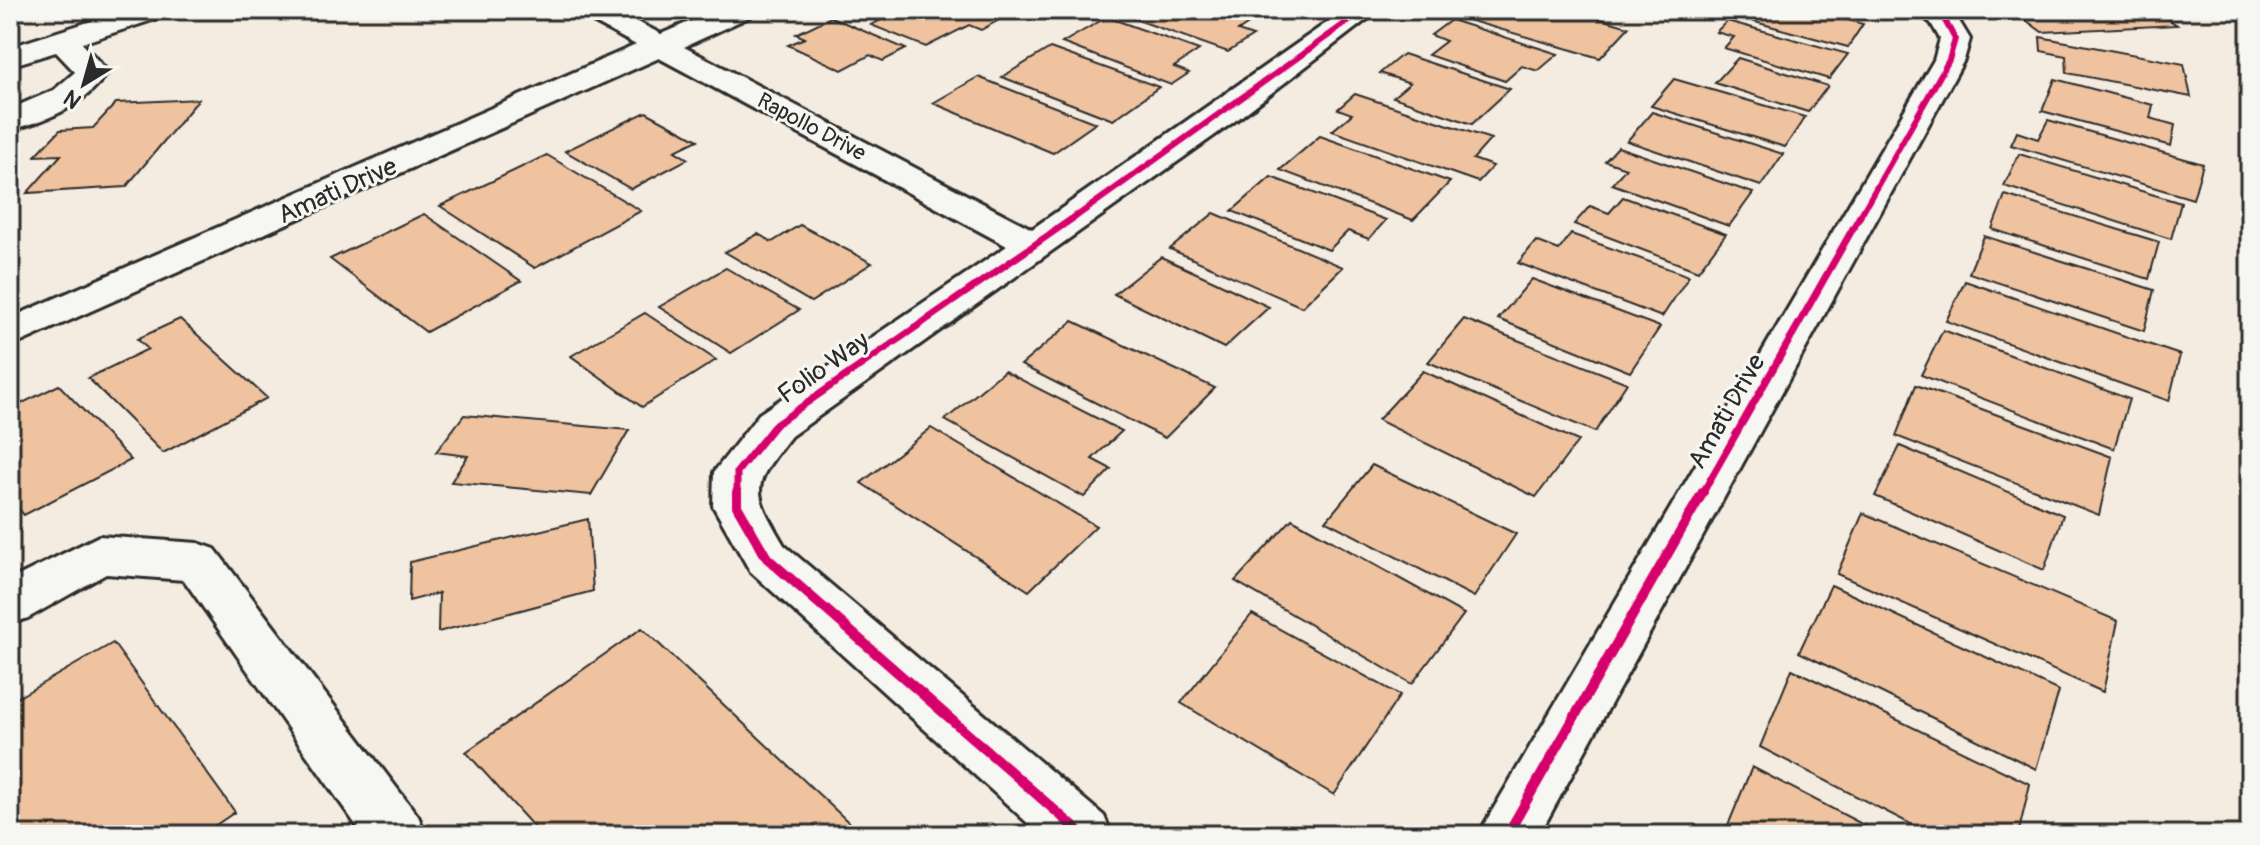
<svg xmlns="http://www.w3.org/2000/svg" width="2260" height="845" font-family="Pangolin,sans-serif">
<style>
.building{fill:#efc39f;stroke:#2b2b2b;stroke-width:2}
.lines{fill:none;stroke-linecap:round;stroke-linejoin:round}
.minor-casing{stroke:#2b2b2b;stroke-width:6}
.minor{fill:#f6f6f2;fill-rule:evenodd}
.cycleway-far2-casing{stroke:#f6f6f2;stroke-width:10}
.cycleway-far1-casing{stroke:#f6f6f2;stroke-width:12}
.cycleway-casing{stroke:#f6f6f2;stroke-width:15}
.cycleway-far2{stroke:#d6006c;stroke-width:6}
.cycleway-far1{stroke:#d6006c;stroke-width:7}
.cycleway{stroke:#d6006c;stroke-width:10}
.labels{text-anchor:middle;stroke-width:6;stroke-linejoin:round;paint-order:stroke}
.far-street-label{font-size:22px;fill:#2b2b2b;stroke:#f6f6f2}
.street-label{font-size:26px;fill:#2b2b2b;stroke:#f6f6f2}
</style>
<rect width="100%" height="100%" fill="#f5ece1"/>
<filter id="ink" filterUnits="userSpaceOnUse"><feTurbulence type="fractalNoise" baseFrequency=".0125" numOctaves="2"/><feDisplacementMap in="SourceGraphic" scale="16" xChannelSelector="R" yChannelSelector="G"/><feConvolveMatrix kernelMatrix="1 2 1 2 8 2 1 2 1" color-interpolation-filters="sRGB"/></filter>
<g filter="url(#ink)">
<g class="building">
<polygon points="900,10 995,10 1008,15 981,30 969,25 926,47 871,25"/>
<polygon points="1109,10 1234,10 1257,18 1238,31 1253,36 1228,52"/>
<polygon points="1470,10 1569,10 1629,27 1600,58 1461,18"/>
<polygon points="1747,10 1810,10 1863,24 1848,47 1740,18"/>
<polygon points="2012,10 2155,10 2177,25 2042,32"/>
<polygon points="831,17 906,49 883,61 870,55 842,70 788,45 805,38 796,34"/>
<polygon points="1107,17 1199,50 1174,67 1189,73 1171,85 1062,43"/>
<polygon points="1451,20 1558,54 1538,71 1522,66 1505,81 1428,55 1446,41 1431,35"/>
<polygon points="1727,21 1848,54 1829,79 1724,48 1734,37 1716,32"/>
<polygon points="2040,37 2184,64 2191,97 2067,73 2066,56 2041,51"/>
<polygon points="1050,48 1159,87 1113,120 1002,77"/>
<polygon points="1403,54 1510,89 1472,124 1393,97 1410,83 1380,73"/>
<polygon points="1738,58 1828,86 1808,112 1715,83"/>
<polygon points="978,77 1096,123 1053,153 933,103"/>
<polygon points="1674,79 1805,117 1785,147 1651,106"/>
<polygon points="2055,79 2153,105 2150,118 2175,125 2171,146 2042,111"/>
<polygon points="1355,94 1491,139 1473,159 1493,166 1478,182 1332,131 1352,114 1338,109"/>
<polygon points="199,99 126,187 27,193 61,155 35,156 60,130 93,128 116,103"/>
<polygon points="646,112 698,140 675,151 688,159 631,189 565,151"/>
<polygon points="1652,112 1783,154 1761,186 1627,141"/>
<polygon points="2048,120 2203,164 2193,199 2011,145 2017,132 2038,139"/>
<polygon points="1320,136 1450,182 1413,220 1280,170"/>
<polygon points="1618,147 1753,193 1729,226 1612,184 1626,168 1605,161"/>
<polygon points="2019,154 2181,203 2171,239 2004,186"/>
<polygon points="547,155 641,211 535,268 440,206"/>
<polygon points="1271,177 1386,220 1369,239 1348,231 1329,250 1232,211"/>
<polygon points="2005,195 2159,242 2149,279 1992,229"/>
<polygon points="1623,197 1726,234 1698,271 1574,224 1590,206 1609,213"/>
<polygon points="1214,213 1343,267 1302,307 1170,249"/>
<polygon points="424,214 521,281 426,332 330,259"/>
<polygon points="800,225 872,263 811,302 725,252 758,234 772,242"/>
<polygon points="1571,234 1689,276 1662,317 1518,263 1536,241 1559,250"/>
<polygon points="1984,236 2154,290 2144,331 1969,273"/>
<polygon points="1161,257 1214,281 1269,307 1224,348 1114,294"/>
<polygon points="726,268 799,310 731,353 659,307"/>
<polygon points="1532,279 1660,327 1630,372 1498,319"/>
<polygon points="1965,281 2180,355 2169,401 1946,321"/>
<polygon points="645,313 716,360 642,407 571,356"/>
<polygon points="180,319 267,398 163,453 88,378 148,349 137,339"/>
<polygon points="1464,319 1627,383 1595,432 1428,362"/>
<polygon points="1073,321 1215,388 1165,438 1021,365"/>
<polygon points="1943,330 2129,399 2114,449 1921,375"/>
<polygon points="1004,371 1122,431 1092,459 1111,469 1084,497 945,420"/>
<polygon points="1423,371 1578,441 1536,497 1378,420"/>
<polygon points="59,385 131,460 24,515 10,499 10,409"/>
<polygon points="1916,385 2112,457 2099,515 1896,436"/>
<polygon points="464,415 629,430 591,495 451,482 468,456 436,452"/>
<polygon points="931,428 1096,526 1029,591 861,483"/>
<polygon points="1900,446 2063,515 2044,570 1875,496"/>
<polygon points="1372,465 1516,534 1474,597 1326,521"/>
<polygon points="1863,513 2118,621 2103,692 1837,574"/>
<polygon points="588,519 593,591 438,632 439,593 409,601 410,562"/>
<polygon points="1292,519 1464,614 1412,684 1235,581"/>
<polygon points="1831,585 2059,691 2036,769 1799,652"/>
<polygon points="1252,614 1400,695 1334,795 1181,703"/>
<polygon points="642,628 860,833 541,835 466,752"/>
<polygon points="113,643 235,812 201,835 10,835 10,702"/>
<polygon points="1792,669 2030,784 2018,835 1932,835 1760,747"/>
<polygon points="1752,767 1883,835 1724,835"/>
</g>
<g class="lines">
<g class="minor-casing">
<g id="minor">
<path d="M126 10H170L165 16 82 43 108 72C84 106 49 120 10 130V109L54 90 75 72 56 52 10 66V47Z"/>
<path d="M577 10H614L661 34 717 10H756L751 16 684 47 1032 229 1345 10H1379L1239 118 791 436C751 487 751 489 784 545L1104 816 1112 835H1041L750 571 713 506 714 472 759 414 1007 246 659 58 10 347V318L636 45 582 16Z"/>
<polygon points="1914,10 1953,11 1970,39 1964,60 1539,835 1478,835 1934,60 1940,39 1931,23"/>
<polygon points="99,536 198,543 215,549 418,816 426,835 363,835 184,580 106,574 28,618 10,624 10,580"/>
</g>
</g>
<use href="#minor" class="minor"/>
<g class="cycleway-far2-casing">
<g id="cycleway-far2">
<polyline points="1074,218 1364,10"/>
<polyline points="1859,218 1949,60 1955,39 1943,17 1929,10"/>
</g>
</g>
<g class="cycleway-far1-casing">
<g id="cycleway-far1">
<polyline points="737,494 737,472 775,425 1076,216"/>
<polyline points="1702,494 1860,216"/>
</g>
</g>
<g class="cycleway-casing">
<g id="cycleway">
<polyline points="737,492 737,506 767,558 1083,835"/>
<polyline points="1507,835 1703,492"/>
</g>
</g>
<use href="#cycleway-far2" class="cycleway-far2"/>
<use href="#cycleway-far1" class="cycleway-far1"/>
<use href="#cycleway" class="cycleway"/>
</g>
</g>
<g class="labels">
<g class="far-street-label">
<text transform="translate(812 126) rotate(28)" y="8">Rapollo Drive</text>
</g>
<g class="street-label">
<text transform="translate(337 190) rotate(-24)" y="9">Amati Drive</text>
<text transform="translate(823 367) rotate(-35)" y="9">Folio Way</text>
<text transform="translate(1726 411) rotate(-60)" y="9">Amati Drive</text>
</g>
</g>
<rect width="2260" height="845" fill="none" stroke="#f6f6f2" stroke-width="40"/>
<rect x="20" y="20" width="2220" height="805" fill="none" stroke="#2b2b2b" stroke-width="3" filter="url(#ink)"/>
<g transform="translate(84 84) rotate(217)" stroke="#f6f6f2" stroke-width="6" paint-order="stroke">
<path d="M0-6L14 30L0 20L-14 30Z" fill="#2b2b2b"/>
<text y="-12" font-size="22" font-weight="bold" text-anchor="middle" fill="#2b2b2b">N</text>
</g>
</svg>
